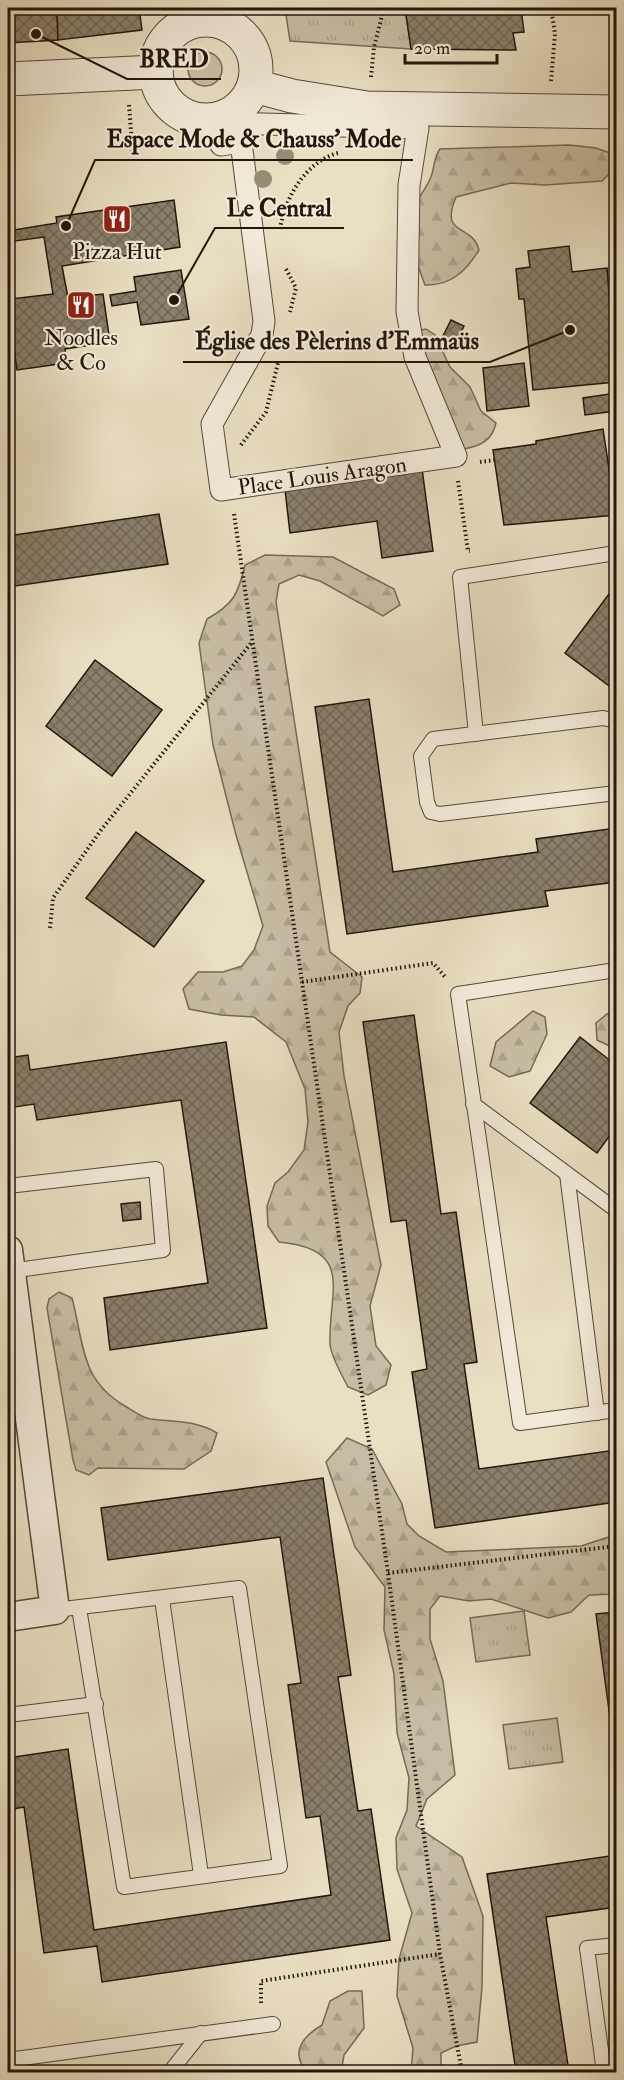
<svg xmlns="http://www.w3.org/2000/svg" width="624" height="2080" font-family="'IM FELL Double Pica',serif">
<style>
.grass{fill:#c7bda4;stroke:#746a58;stroke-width:1.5}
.forest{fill:url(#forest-firs);stroke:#746a58;stroke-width:1.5}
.park{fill:url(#park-tufts);stroke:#746a58;stroke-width:1.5}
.building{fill:url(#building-cross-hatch);stroke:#22170b;stroke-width:1.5}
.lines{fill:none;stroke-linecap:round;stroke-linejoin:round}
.service-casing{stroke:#544939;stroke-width:16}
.pedestrian-casing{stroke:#544939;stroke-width:23}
.minor-casing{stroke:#544939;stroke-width:31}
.tertiary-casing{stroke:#544939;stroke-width:35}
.path{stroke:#22170b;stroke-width:4;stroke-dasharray:1.5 3;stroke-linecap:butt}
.service{stroke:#f1ead8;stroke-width:14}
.pedestrian{stroke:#f1ead8;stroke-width:21}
.minor{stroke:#f1ead8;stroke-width:28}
.tertiary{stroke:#f1ead8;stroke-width:33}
.tree{fill:#978c77}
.labels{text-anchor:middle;stroke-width:4.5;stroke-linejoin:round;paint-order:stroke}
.poi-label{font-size:22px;fill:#22170b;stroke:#f1ead8}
.street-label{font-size:22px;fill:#22170b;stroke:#f1ead8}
.leader{fill:none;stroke:#22170b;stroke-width:2}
.callout-dot{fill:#22170b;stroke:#f1ead8;stroke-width:2}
.callout-label{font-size:24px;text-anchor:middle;font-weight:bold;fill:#22170b;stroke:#f1ead8;stroke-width:4.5;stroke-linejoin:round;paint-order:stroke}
</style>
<defs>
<pattern id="forest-firs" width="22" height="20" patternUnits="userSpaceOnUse" patternTransform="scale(1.5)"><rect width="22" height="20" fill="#c7bda4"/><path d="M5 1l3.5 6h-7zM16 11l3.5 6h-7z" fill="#aba28c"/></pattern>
<pattern id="park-tufts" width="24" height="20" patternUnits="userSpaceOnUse" patternTransform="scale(1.5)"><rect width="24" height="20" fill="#c7bda4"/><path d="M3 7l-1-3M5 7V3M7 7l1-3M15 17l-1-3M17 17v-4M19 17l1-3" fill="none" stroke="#aba28c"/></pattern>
<pattern id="building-cross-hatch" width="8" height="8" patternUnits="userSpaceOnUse" patternTransform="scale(1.5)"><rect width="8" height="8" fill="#897f6b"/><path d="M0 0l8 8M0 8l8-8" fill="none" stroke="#706756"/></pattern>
</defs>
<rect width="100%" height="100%" fill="#e9dfc3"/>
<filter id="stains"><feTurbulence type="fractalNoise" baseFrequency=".00333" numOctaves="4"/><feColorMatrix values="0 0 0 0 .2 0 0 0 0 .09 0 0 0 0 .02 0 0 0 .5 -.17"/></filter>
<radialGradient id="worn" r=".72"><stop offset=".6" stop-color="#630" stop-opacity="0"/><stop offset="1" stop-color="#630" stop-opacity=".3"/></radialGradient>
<circle class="grass" cx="205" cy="69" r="17"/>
<g class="forest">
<path d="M569 145 596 148 613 154 616 167 602 181 545 185 511 183 456 197C439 237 472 223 479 250 466 271 451 286 425 285 417 264 405 230 414 208 418 197 426 189 430 179 435 169 433 158 440 149Z"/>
<path d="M426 329 435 335 450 367 470 387 481 411 496 423C492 441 480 446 464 449L415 331Z"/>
<path d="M265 555 333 557 394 589 400 605 383 616 320 581 299 575 279 584 276 602 330 952 362 977 360 993 348 1006 339 1032 344 1076 381 1265 370 1306 376 1346 391 1365 386 1385 368 1395 348 1387C342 1375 331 1357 330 1344 328 1292 356 1249 279 1242L268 1226 267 1206 275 1183 288 1172 304 1150 308 1122 305 1089 286 1042 254 1017 221 1015 189 1009 183 989 198 972H223L242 966 254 950 263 926 236 835 213 745 199 643 207 619C234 604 238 594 245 565Z"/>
<polygon points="533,1011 545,1017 547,1034 530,1071 509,1077 490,1066 496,1042"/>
<polygon points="616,1011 616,1049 597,1040 596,1023 607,1014"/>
<path d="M59 1292 72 1298C84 1343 80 1380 125 1406 132 1410 141 1417 150 1419 174 1422 195 1420 217 1433L211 1451 184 1469 98 1468 89 1475 76 1470 73 1460 47 1308 49 1299Z"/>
<polygon points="347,1438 372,1449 402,1504 407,1524 419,1536 446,1552 581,1546 612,1536 616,1531 616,1594 589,1595 571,1612 548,1618 491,1599 469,1601 440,1596 430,1609 430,1639 443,1681 455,1775 427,1799 416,1826 462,1857 483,1916 482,1987 477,2042 456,2046 441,2053 441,2066 445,2072 411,2072 413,2048 397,1996 399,1959 412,1913 397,1869 396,1838 407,1810 409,1778 397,1733 394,1674 384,1630 385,1587 355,1547 326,1462"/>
<path d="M348 1991H362L364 2028 344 2055 341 2072H307C290 2053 302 2037 322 2025L330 2001Z"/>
</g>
<g class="park">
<polygon points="285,8 405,8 411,49 290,41"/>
<polygon points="524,1611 530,1655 476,1662 470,1618"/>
<polygon points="557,1718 563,1762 509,1769 503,1725"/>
</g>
<g class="building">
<polygon points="8,8 57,8 58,40 8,43"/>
<polygon points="57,8 139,8 142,30 58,40"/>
<polygon points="405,8 521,8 524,32 513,33 516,50 411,49"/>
<polygon points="174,200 180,247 62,266 68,298 103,294 110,342 65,349 66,363 17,370 10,321 8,322 8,273 11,299 53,294 44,237 8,242 8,231 57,223 56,217"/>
<polygon points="569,246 572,272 607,268 616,382 533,390 524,299 519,299 516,269 530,267 528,251"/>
<polygon points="181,270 189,319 141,325 137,302 112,306 110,295 136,291 134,277"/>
<polygon points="451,320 464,326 454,346 441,340"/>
<polygon points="10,321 15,356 8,357 8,322"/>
<polygon points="524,363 529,406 487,411 483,368"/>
<polygon points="616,393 616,411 585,415 583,398"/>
<polygon points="603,429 616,515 504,525 493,450 536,444 536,441"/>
<polygon points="421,461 433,551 382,558 377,521 290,533 284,481"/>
<polygon points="159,514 168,564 8,587 8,536"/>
<polygon points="615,586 616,587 616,691 565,653"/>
<polygon points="95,660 162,710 112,776 46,726"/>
<polygon points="369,699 393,872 538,852 536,839 616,828 616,882 545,891 548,906 347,934 315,707"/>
<polygon points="136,832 204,881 154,947 86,898"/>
<polygon points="414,1015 441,1214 456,1212 477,1362 464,1364 479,1469 616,1450 616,1502 435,1528 412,1372 427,1369 406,1220 391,1222 363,1022"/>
<polygon points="580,1037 616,1065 616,1127 597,1153 530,1103"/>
<polygon points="226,1042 267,1328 110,1350 104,1298 208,1283 181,1100 37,1120 34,1104 8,1108 8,1058 28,1055 30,1070"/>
<polygon points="140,1202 141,1219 123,1221 121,1204"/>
<polygon points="323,1478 351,1675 338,1677 358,1811 371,1809 390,1940 102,1982 97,1946 44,1953 24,1807 8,1810 8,1758 68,1749 94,1930 331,1895 320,1816 306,1818 288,1685 301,1683 280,1537 108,1560 101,1508"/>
<polygon points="616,1612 616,1762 596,1614"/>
<polygon points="616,1855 616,1907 546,1917 569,2072 516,2072 487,1874"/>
</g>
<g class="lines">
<g class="service-casing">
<g id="service">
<polyline points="616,721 603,718 433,739 421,756 427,802 431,812 440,814 616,793"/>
<polyline points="476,734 460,577 616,553"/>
<polyline points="616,970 458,994 520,1423 616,1410"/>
<polyline points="473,1104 616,1210"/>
<polyline points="567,1174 597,1413"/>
<polyline points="8,1186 156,1169 163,1250 10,1271"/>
<polyline points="162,1599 201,1875"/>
<polyline points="55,1610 239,1588 280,1866 124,1887 79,1608"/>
<polyline points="8,1715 96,1704"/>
<polyline points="8,2060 273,2024"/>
<polyline points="170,2072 201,2033"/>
<polyline points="604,2072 587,1948 616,1945"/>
</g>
</g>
<g class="pedestrian-casing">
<polygon id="pedestrian" points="229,123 418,128 409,185 407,311 415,357 456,456 221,490 212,424 262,335 264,321 241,142 221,145 222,127"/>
</g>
<g class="minor-casing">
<g id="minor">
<polyline points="210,8 211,20"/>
<polyline points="8,1250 55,1610 8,1617"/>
</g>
</g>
<g class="tertiary-casing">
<g id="tertiary">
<circle cx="206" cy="70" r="50"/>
<polyline points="8,79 156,72"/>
<polyline points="254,86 292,96 367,108 616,112"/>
</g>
</g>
<g class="path">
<polyline points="551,8 555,34 551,81"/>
<polyline points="371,77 374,47 384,8"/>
<polyline points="129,105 133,157"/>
<path d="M280 229C285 198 305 162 338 153"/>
<polyline points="286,269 296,288 290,312"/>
<polyline points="241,445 266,412 278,363"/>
<polyline points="480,462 495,460"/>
<polyline points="458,481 468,551 470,551"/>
<polyline points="234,514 388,1573 440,1954 462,2072"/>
<polyline points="50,928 53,898 101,830 252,642"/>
<polyline points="302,982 433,963 446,978"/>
<polyline points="388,1573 616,1546"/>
<polyline points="261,2003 261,1981 440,1954"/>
</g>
<use href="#service" class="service"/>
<use href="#pedestrian" class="pedestrian"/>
<use href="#minor" class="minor"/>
<use href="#tertiary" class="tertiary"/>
</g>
<g class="tree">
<circle cx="285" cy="156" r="9"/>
<circle cx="263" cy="179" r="9"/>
</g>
<defs>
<g id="restaurant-square" transform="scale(1.5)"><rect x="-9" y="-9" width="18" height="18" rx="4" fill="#8f2418" stroke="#f1ead8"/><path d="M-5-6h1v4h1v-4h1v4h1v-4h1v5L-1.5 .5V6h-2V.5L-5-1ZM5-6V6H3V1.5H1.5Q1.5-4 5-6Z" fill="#fff"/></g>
</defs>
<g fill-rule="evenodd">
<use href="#restaurant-square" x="117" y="219"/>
<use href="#restaurant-square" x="81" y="305"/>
</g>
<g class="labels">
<g class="poi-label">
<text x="117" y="259">Pizza Hut</text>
<text x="81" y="345">Noodles<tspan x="81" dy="25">&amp; Co</tspan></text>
</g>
<g class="street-label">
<text transform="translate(322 475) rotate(-8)" y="8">Place Louis Aragon</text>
</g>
</g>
<path class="leader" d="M36 34L127 79H221M66 226L95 160H413M174 300L215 228H344M570 330L490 362H183"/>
<g class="callout-dot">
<circle cx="36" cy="34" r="6"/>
<circle cx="66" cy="226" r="6"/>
<circle cx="174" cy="300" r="6"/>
<circle cx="570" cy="330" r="6"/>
</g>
<g class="callout-label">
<text x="174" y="67">BRED</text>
<text x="254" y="147">Espace Mode &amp; Chauss' Mode</text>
<text x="279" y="216">Le Central</text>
<text x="337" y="349">Église des Pèlerins d'Emmaüs</text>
</g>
<rect width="624" height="2080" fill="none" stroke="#e9dfc3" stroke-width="30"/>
<rect x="9" y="9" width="606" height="2062" fill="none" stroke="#22170b" stroke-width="3"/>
<rect x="15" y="15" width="594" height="2050" fill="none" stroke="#22170b" stroke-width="1.5"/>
<path d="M405 54v9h92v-9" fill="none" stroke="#22170b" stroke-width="3"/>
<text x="414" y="54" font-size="18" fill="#22170b" stroke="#f1ead8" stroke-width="4.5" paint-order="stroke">20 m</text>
<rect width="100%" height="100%" filter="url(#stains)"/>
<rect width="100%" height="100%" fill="url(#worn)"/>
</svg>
